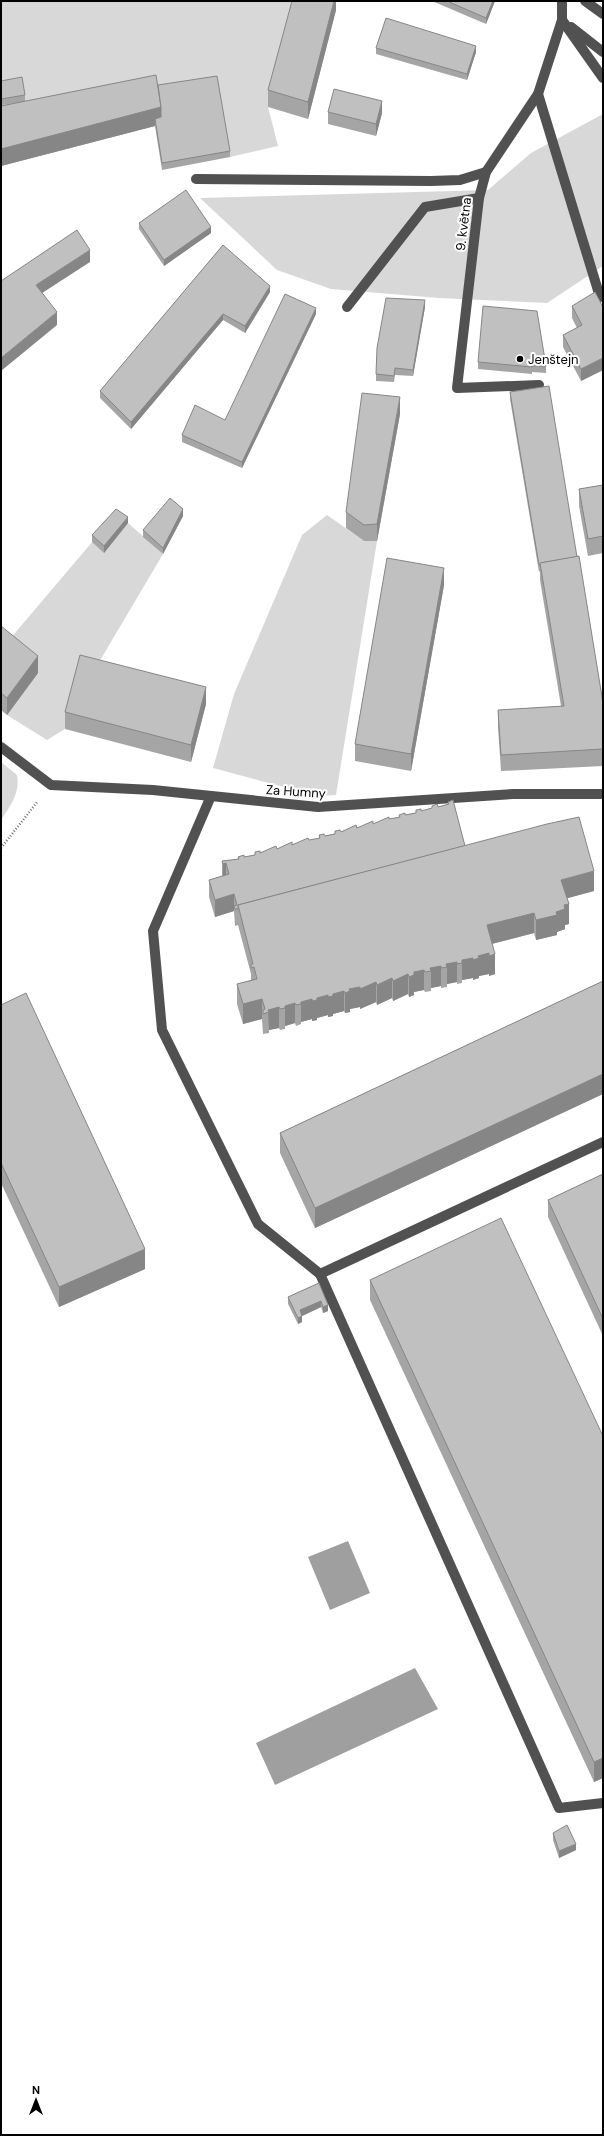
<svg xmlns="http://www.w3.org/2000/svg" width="604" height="2136" font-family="'DM Sans',sans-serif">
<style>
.green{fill:#d8d8d8}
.water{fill:#9f9f9f}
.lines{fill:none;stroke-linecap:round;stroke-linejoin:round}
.path{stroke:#737373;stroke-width:2.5;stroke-dasharray:1 2;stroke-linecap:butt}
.minor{stroke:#515151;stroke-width:10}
.wall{fill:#a5a5a5}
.shaded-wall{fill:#868686}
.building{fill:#c0c0c0;stroke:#868686}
.poi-dot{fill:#000;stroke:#fff;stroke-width:1.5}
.labels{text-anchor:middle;stroke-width:4;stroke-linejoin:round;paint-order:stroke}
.street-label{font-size:13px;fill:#000;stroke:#fff}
.poi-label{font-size:13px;fill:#000;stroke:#fff;text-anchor:start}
</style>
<rect width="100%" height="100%" fill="#fff"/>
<g class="green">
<polygon points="1,1 296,1 268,107 278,146 230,157 217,83 1,123"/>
<polygon points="603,114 603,266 547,303 439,298 331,289 277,270 200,198 488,190 531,153"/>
<polygon points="327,515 364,541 377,541 336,795 318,796 213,768 234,694 302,535"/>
<polygon points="128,523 163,554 92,674 80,672 65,729 47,740 7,715 4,646 93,541 105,551"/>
<path d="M1 762 17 775C20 793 11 805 1 820Z"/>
</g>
<g class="water">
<polygon points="348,1541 370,1593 330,1610 308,1557"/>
<polygon points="415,1668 438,1709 275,1785 256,1743"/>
</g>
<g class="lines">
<polyline class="path" points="1,848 38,801"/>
<g class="minor">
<polyline points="585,1 603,14"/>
<polyline points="562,20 603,78"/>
<polyline points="571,27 603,52"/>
<polyline points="538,94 600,297"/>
<polyline points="196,179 431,181 460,180 486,172"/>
<polyline points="347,307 425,207 479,198"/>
<polyline points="539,385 457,388 479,198 486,172 538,94 562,20 562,1"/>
<polyline points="1,747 51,785 153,790 318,807 513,794 603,794"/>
<polyline points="211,796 153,931 162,1030 258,1224 320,1274"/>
<polyline points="603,1142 320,1274 559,1808 603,1803"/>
</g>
</g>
<g class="wall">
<polygon points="336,1 336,10 308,119 268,107 268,90"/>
<polygon points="432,1 495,1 486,24"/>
<polygon points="376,48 476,52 467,80 376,54"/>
<polygon points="1,81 25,95 25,101 158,85 230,151 230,157 162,170 155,126 1,166 1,106 16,103 1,105"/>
<polygon points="328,112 382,113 376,136 328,124"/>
<polygon points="139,223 211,233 164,266 139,229"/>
<polygon points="223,245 270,292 245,333 223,320 131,429 100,398 100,391"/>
<polygon points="572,306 603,307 603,370 581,381 563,347 563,335 577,328 572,318"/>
<polygon points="425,307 413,376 395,375 394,382 376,381 376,374"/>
<polygon points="316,314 242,468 182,442 182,435 225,420"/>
<polygon points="478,362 546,366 546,373 532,372 532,374 478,369"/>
<polygon points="510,392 577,557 603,703 603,766 501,771 498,727 498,710 561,706 540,580 540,571 539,572 510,399"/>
<polygon points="400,414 377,541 364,541 346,528 346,512"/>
<polygon points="603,485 603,553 588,556 579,506 579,489"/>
<polygon points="183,516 163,554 143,537 143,530"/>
<polygon points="128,523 104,553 92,542 92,535"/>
<polygon points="602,583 603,583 603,604 602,600"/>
<polygon points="444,585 411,771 355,761 355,744"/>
<polygon points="1,626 38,673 7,715 1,710"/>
<polygon points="206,704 191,762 65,729 65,712"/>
<polygon points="448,802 465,846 594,891 567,898 569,924 565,925 565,929 557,932 557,935 536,940 534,933 492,944 495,974 489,976 489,974 479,976 479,978 473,980 473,978 462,980 462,983 457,984 457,982 447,984 447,987 441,988 441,986 431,988 431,991 425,992 424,990 414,992 414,995 409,997 408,994 393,1001 392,998 377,1005 376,1002 360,1009 360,1007 350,1009 350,1012 345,1013 344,1011 333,1014 333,1016 328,1017 328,1015 317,1018 317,1020 312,1021 312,1019 301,1022 301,1024 296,1026 295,1023 285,1026 285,1029 280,1030 279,1028 269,1030 269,1033 263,1034 262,1019 243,1024 237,1004 237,984 251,980 251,974 238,925 235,926 234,911 215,917 209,897 209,880 222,876 222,861 238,859 238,857 244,857 255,855 255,852 260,853 292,845 319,838 319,835 325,836 399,817 399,815 405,815 432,809 432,806 438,807 448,804"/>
<polygon points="603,981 603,1094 315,1228 280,1153 280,1133"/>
<polygon points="1,1005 145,1269 59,1307 1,1183"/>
<polygon points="603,1174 603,1336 548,1217 548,1200"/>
<polygon points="370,1280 602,1434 603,1434 603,1778 594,1782 370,1300"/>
<polygon points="319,1283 328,1311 323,1313 321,1307 302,1316 302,1322 298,1324 288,1304 288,1297"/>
<polygon points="553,1833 576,1850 559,1858 553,1840"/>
</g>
<g class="shaded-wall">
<polygon points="334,1 336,1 336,10 308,119 308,102"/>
<polygon points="493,1 495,1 486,24 486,18"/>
<polygon points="476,46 476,52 467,80 467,74"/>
<polygon points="382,101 382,113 376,136 376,124"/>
<polygon points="161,107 161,124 155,119 155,126 1,166 1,149"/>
<polygon points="211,227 211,233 164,266 164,260"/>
<polygon points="90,250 90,262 36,297 36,285"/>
<polygon points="270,286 270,292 245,333 245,326"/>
<polygon points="425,300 425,307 413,376 413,370"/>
<polygon points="316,308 316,314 242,468 242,462"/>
<polygon points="57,312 57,325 1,371 1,358"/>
<polygon points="223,314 223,320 131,429 131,422"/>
<polygon points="603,358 603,370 581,381 581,369"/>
<polygon points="400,397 400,414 377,541 377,524"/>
<polygon points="183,509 183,516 163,554 163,548"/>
<polygon points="128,517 128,523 104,553 104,546"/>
<polygon points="444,568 444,585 411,771 411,754"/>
<polygon points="38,656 38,673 7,715 7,698"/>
<polygon points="206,687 206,704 191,762 191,745"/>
<polygon points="226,863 226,880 223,881 223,864"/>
<polygon points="594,871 594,891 561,900 561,880"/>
<polygon points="234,894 234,911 215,917 215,900"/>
<polygon points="569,904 569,924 565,925 565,929 557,932 557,935 536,940 536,920 564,905"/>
<polygon points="534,913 534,933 487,945 487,925"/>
<polygon points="489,953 489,974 479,976 479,978 473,980 473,960 478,956"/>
<polygon points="495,954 495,974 489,976 489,956"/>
<polygon points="473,958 473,978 462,980 462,960"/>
<polygon points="457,962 457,982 447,984 447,967 446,964"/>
<polygon points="441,966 441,986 431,988 431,971 430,968"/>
<polygon points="424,970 424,990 414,992 414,995 409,997 409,977 414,972"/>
<polygon points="408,974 408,994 393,1001 393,981"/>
<polygon points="392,978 392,998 377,1005 377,985"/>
<polygon points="376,982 376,1002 360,1009 360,989"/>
<polygon points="360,987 360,1007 350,1009 350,1012 345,1013 345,993 349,989"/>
<polygon points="344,991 344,1011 333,1014 333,1016 328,1017 328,997 333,994"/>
<polygon points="328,995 328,1015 317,1018 317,1020 312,1021 312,1001 317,998"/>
<polygon points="262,999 262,1019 243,1024 243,1004"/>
<polygon points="312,999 312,1019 301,1022 301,1002"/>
<polygon points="295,1003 295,1023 285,1026 285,1006"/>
<polygon points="279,1007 279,1028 269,1030 268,1010"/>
<polygon points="603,1074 603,1094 315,1228 315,1208"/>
<polygon points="145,1249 145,1269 59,1307 59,1287"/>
<polygon points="321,1301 321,1307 300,1317 300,1310"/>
<polygon points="328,1305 328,1311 323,1313 323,1307"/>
<polygon points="302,1316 302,1322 298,1324 298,1318"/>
<polygon points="603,1758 603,1778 594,1782 594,1762"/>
<polygon points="576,1844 576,1850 559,1858 559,1851"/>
</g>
<g class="building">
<polygon points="292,1 334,1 308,102 268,90"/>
<polygon points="447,1 493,1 486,18"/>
<polygon points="386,18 476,46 467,74 376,48"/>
<polygon points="156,75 161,107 1,149 1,106"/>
<polygon points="217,76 230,151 162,163 155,119 161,117 161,107 158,85"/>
<polygon points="22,77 25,95 1,99 1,81"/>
<polygon points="334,89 382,101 376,124 328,112"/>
<polygon points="186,190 211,227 164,260 139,223"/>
<polygon points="77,230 90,250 36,285 57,312 1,358 1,281"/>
<polygon points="223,245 270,286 245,326 223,314 131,422 100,391"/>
<polygon points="595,292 603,307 603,358 581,369 563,335 582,325 572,306"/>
<polygon points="285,294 316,308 242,462 182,435 195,405 225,420"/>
<polygon points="386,298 425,300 413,370 395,368 394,376 376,374 377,348"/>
<polygon points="483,306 537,311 546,366 532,366 532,367 478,362"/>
<polygon points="549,386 577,557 540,563 541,565 539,565 510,392"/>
<polygon points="362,393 400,397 377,524 364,525 346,512"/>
<polygon points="603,485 603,536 588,539 579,489"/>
<polygon points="170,498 183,509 163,548 143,530"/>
<polygon points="116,509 128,517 104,546 92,535"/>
<polygon points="579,556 603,703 603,749 501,755 498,710 564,706 540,563"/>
<polygon points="387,558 444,568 411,754 355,744"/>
<polygon points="1,626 38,656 7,698 1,693"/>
<polygon points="80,655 206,687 191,745 65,712"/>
<polygon points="453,800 465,846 238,905 238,909 235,909 234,906 237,905 234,894 215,900 209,880 229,874 226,863 223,864 222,861 239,859 238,857 244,855 244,857 255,855 255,852 260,851 260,853 276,846 277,849 292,842 292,845 308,838 309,840 320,838 319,835 324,834 325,836 335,834 335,831 340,830 341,832 356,825 357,828 373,821 373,824 389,817 389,819 400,817 399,815 405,813 405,815 416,813 416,810 421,809 421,811 432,808 432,806 437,804 438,807 449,804 448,802"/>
<polygon points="579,817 594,871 561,880 569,904 564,905 565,909 556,912 557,915 536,920 534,913 487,925 495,954 489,956 489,953 478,956 479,958 473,960 473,958 462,960 462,963 457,964 457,962 446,964 447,967 441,968 441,966 430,968 431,971 425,972 424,970 414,972 414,975 409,977 408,974 393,981 392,978 377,985 376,982 360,989 360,987 349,989 350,991 345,993 344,991 333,994 333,996 328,997 328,995 317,998 317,1000 312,1001 312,999 301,1002 301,1004 296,1005 295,1003 285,1006 285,1008 280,1009 279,1007 268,1010 269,1012 263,1014 263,1010 265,1009 262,999 243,1004 237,984 257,979 254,967 251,968 251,964 253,964 238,905 547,824"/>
<polygon points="603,981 603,1074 315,1208 280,1133"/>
<polygon points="26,993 145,1249 59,1287 1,1163 1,1005"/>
<polygon points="603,1174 603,1319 548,1200"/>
<polygon points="501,1218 602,1434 603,1434 603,1758 594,1762 370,1280"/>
<polygon points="319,1283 328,1305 323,1307 321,1301 300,1310 302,1316 298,1318 288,1297"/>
<polygon points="567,1825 576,1844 559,1851 553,1833"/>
</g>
<circle class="poi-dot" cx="520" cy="359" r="4"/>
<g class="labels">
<g class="street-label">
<text transform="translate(463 224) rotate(-83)" y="5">9. května</text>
<text transform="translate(296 791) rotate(4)" y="5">Za Humny</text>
</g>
<g class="poi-label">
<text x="528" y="364">Jenštejn</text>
</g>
</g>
<rect width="604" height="2136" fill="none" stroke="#000000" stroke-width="4"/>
<g transform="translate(36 2100)" stroke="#ffffff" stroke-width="3" paint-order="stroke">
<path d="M0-3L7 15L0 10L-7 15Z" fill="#000000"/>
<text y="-6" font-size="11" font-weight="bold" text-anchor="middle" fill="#000000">N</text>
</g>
</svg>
